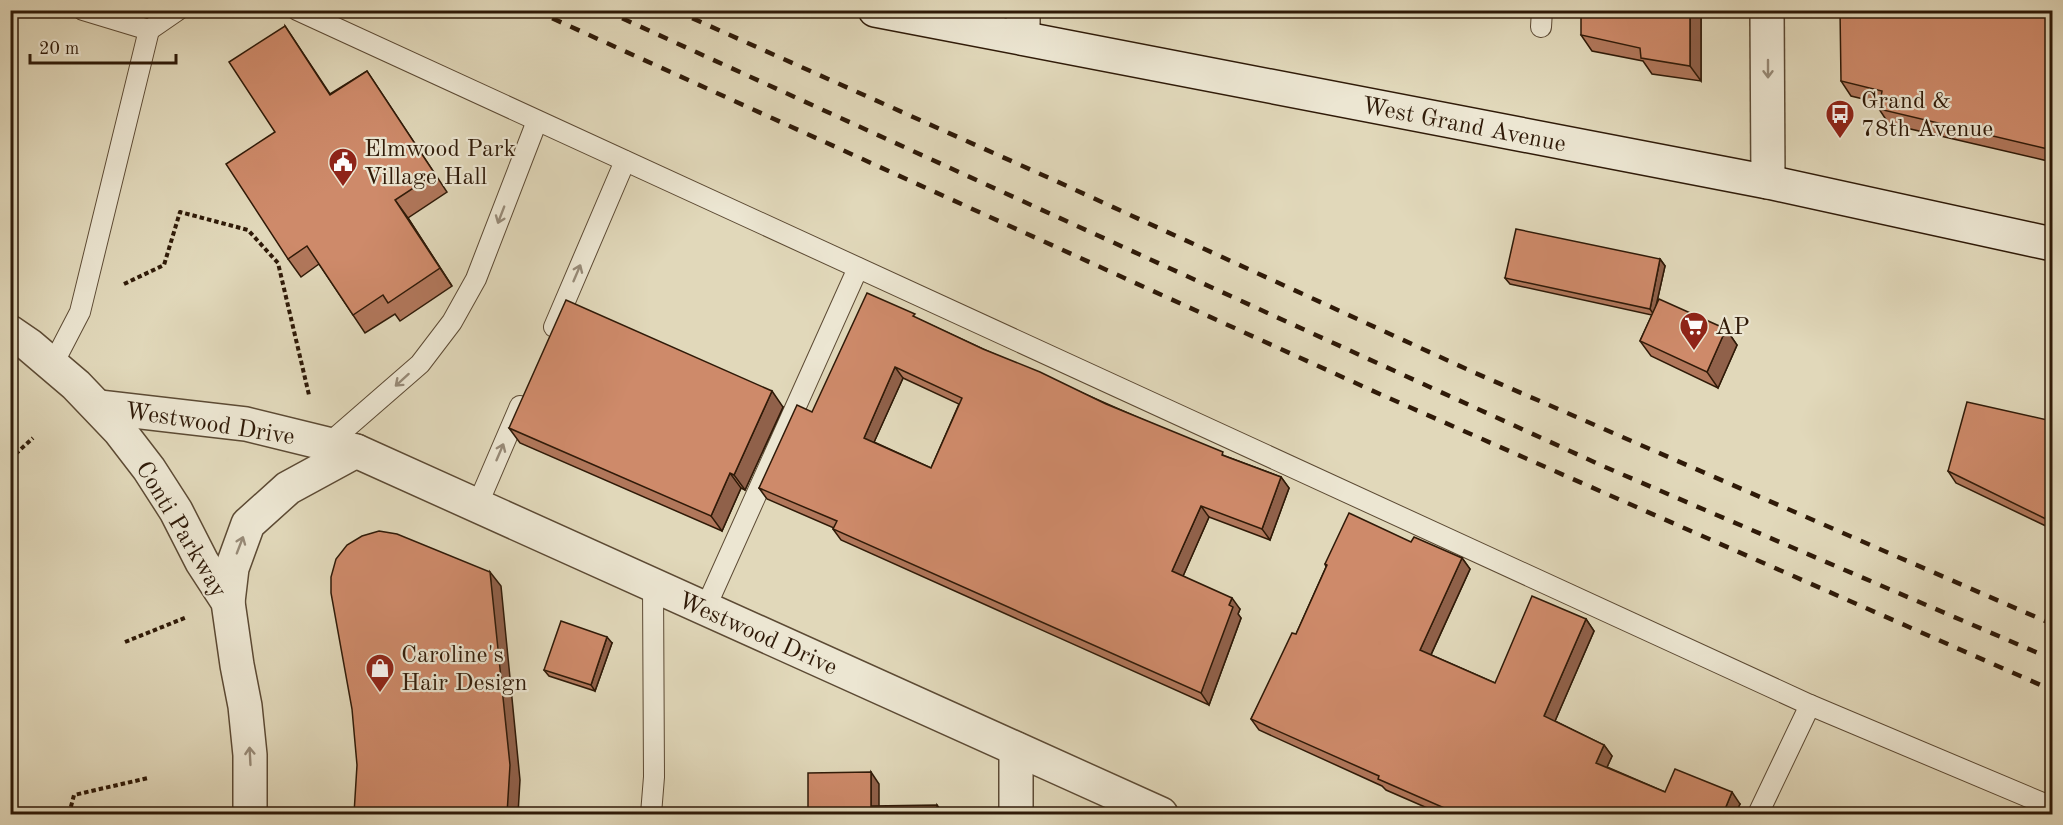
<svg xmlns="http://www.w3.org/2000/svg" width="2063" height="825" font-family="'Old Standard TT',serif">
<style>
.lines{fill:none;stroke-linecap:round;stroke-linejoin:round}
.lane-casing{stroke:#5c4a34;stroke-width:22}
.street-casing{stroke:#5c4a34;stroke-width:36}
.secondary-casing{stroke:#2f1a08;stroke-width:36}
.path{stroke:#2f1a08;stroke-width:4;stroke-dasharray:4.5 3;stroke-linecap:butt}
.lane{stroke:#ece6d2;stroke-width:20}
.street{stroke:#ece6d2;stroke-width:33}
.secondary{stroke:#ece6d2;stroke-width:33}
.rail{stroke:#2f1a08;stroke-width:4.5;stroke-dasharray:10 10;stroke-linecap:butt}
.wall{fill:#b1775b;stroke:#2f1a08;stroke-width:1.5;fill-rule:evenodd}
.shaded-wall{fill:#90614a;stroke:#2f1a08;stroke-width:1.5}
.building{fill:#ce8a6a;stroke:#2f1a08;stroke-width:1.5;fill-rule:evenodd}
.oneway{stroke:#978a77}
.labels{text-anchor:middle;stroke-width:4.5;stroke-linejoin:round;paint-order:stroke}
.poi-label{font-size:24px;fill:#2f1a08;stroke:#ece6d2;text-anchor:start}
.street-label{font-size:24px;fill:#2f1a08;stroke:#ece6d2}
</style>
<rect width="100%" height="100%" fill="#e1d8ba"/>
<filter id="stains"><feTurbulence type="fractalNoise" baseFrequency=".00333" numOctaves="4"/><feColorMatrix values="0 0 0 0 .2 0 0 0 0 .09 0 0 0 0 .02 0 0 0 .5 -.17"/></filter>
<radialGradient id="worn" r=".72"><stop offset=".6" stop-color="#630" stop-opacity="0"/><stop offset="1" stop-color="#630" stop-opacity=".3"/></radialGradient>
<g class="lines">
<g class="lane-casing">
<g id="lane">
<polyline points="83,10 149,30 178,10"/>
<polyline points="297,10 1810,705 2052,807"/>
<polyline points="1541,27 1542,10"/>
<polyline points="554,327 625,161"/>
<polyline points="53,364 80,312 149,30"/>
<polyline points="328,444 420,364 452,322 476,279 537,121"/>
<polyline points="477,506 520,406"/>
<polyline points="705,609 858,268"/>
<polyline points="651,814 654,777 653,585"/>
<polyline points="1758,814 1810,705"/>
</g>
</g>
<g class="street-casing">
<g id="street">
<polyline points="1023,10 1023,38"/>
<polyline points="1767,10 1768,182"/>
<polyline points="10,332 29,345 76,385 119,430 149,469 176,511 202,562 228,602 237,665 245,706 250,755 250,814"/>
<polyline points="99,407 246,424 356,451 1161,814"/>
<polyline points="228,602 232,568 248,524 288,488 356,451"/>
<polyline points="1016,749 1016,814"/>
</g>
</g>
<g class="secondary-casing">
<polyline id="secondary" points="875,10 1768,182 2052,244"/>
</g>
<g class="path">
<polyline points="124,284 164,265 180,212 248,230 278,263 309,395"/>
<polyline points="10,459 33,438"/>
<polyline points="125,642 187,617"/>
<polyline points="69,814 74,795 148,778"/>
</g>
<use href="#lane" class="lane"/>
<use href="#street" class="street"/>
<use href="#secondary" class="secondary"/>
<g class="rail">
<polyline points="534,10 1382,395 2052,690"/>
<polyline points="604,10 1605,467 2052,659"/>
<polyline points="674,10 1056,181 1473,372 2052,624"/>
</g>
</g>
<g class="wall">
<polygon points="1701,10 1701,81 1652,74 1643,61 1592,51 1581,35"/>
<polygon points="2052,10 2052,162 1889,124 1879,109 1880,103 1851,96 1841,81"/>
<polygon points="285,26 330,94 367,71 447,192 408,218 452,286 400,321 395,314 365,333 319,264 301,277 288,259"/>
<polygon points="1660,259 1665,266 1656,306 1726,329 1737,345 1718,388 1651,356 1640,341 1652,315 1510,284 1505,278"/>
<path d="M918 319 983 349 1225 456 1281 477 1289 488 1270 540 1209 517 1183 576 1240 609 1238 614 1241 618 1209 705 841 540 833 529 834 528 767 499 759 488 812 412ZM903 378 959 404 931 468 874 442Z"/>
<polygon points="783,407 745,490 741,488 722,531 520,443 509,428"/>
<polygon points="2052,421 2052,529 1956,483 1948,471"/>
<polygon points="1411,542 1462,558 1470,569 1431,655 1495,683 1586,619 1594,631 1555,721 1604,745 1612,756 1607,767 1665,792 1740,804 1735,814 1441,814 1386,790 1382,786 1259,730 1251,719 1296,634 1326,567 1325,564"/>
<polygon points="612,643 595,691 549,676 544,670"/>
</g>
<g class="shaded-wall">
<polygon points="1690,10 1701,10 1701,81 1690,66"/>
<polygon points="395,200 408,218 452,286 440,268"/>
<polygon points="1660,259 1665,266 1654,315 1650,309"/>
<polygon points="1726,329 1737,345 1718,388 1707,372"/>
<polygon points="895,367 903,378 871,449 864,438"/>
<polygon points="772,391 783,407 745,490 734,475"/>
<polygon points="730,473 741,488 722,531 711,516"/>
<polygon points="1281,477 1289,488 1270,540 1262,529"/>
<polygon points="1201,506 1209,517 1180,583 1172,571"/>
<polygon points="1462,558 1470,569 1428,661 1420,650"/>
<polygon points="490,572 501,586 520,780 518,814 507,814"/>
<polygon points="1232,598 1240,609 1238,614 1241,618 1209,705 1201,693 1229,605"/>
<polygon points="1586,619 1594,631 1552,728 1544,716"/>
<polygon points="607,637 612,643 595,691 591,685"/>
<polygon points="1604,745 1612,756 1604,774 1596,763"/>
<polygon points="871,772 879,784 879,814 871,806"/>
<polygon points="1732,792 1740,804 1735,814 1723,814"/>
<polygon points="937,805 944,814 937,814"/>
</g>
<g class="building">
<polygon points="1581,10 1690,10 1690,66 1641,58 1640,48 1581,35"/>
<polygon points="1840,10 2052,10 2052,150 1879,109 1882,91 1841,81"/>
<polygon points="285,26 330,95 367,71 435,174 395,200 440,268 388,303 383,295 353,315 307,246 288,259 226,164 275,132 229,62"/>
<polygon points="1516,229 1660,259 1650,309 1505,278"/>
<path d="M867 293 915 314 913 316 983 349 1040 372 1106 404 1223 452 1222 455 1281 477 1262 529 1201 506 1172 571 1232 598 1229 605 1233 607 1201 693 833 529 837 521 759 488 797 405 812 412ZM895 367 962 398 931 468 864 438Z"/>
<polygon points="1659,299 1726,329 1707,372 1640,341"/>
<polygon points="566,300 772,391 734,475 730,473 711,516 509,428"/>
<polygon points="1967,402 2052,421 2052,522 1948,471"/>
<polygon points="1349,513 1411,542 1414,537 1462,558 1420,650 1495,683 1532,596 1586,619 1544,716 1604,745 1596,763 1665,792 1675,769 1732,792 1723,814 1458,814 1378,779 1379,776 1251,719 1292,633 1296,634 1327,565 1325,564"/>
<polygon points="379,531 397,534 490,572 510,765 507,814 354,814 357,765 352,709 331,593 331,577 336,559 347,545 362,536"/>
<polygon points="561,621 607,637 591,685 544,670"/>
<polygon points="871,772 871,806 937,805 937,814 808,814 808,773"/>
</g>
<defs><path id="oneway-shaft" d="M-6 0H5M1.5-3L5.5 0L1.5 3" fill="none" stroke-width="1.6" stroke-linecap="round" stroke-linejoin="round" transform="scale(1.5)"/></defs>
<g class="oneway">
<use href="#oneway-shaft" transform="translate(1768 69) rotate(90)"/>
<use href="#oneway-shaft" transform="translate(501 215) rotate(111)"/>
<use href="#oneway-shaft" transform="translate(577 273) rotate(-67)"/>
<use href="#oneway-shaft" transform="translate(402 380) rotate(138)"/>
<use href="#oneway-shaft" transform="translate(500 452) rotate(-67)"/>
<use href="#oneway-shaft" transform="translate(240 545) rotate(-69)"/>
<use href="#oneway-shaft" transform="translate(250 756) rotate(-93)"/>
</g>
<defs>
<g id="bus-pin" transform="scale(1.5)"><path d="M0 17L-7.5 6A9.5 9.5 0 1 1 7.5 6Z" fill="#8f2418" stroke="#ece6d2"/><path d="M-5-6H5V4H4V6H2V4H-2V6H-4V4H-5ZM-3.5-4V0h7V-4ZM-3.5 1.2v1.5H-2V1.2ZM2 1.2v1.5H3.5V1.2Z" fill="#fff"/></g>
<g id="civic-pin" transform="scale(1.5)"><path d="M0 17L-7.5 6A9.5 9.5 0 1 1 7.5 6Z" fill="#8f2418" stroke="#ece6d2"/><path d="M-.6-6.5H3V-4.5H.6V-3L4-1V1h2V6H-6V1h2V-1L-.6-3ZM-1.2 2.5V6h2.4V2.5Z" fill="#fff"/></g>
<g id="supermarket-pin" transform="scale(1.5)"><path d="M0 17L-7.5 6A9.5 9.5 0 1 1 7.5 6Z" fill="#8f2418" stroke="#ece6d2"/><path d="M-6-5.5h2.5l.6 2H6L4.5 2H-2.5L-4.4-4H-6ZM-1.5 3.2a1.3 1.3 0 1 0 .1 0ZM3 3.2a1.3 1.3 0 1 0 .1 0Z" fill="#fff"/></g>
<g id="shop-pin" transform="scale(1.5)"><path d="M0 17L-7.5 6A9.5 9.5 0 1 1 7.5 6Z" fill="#8f2418" stroke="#ece6d2"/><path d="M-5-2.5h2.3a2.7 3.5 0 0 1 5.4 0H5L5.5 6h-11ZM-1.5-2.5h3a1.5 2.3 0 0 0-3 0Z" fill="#fff"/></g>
</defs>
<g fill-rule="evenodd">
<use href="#bus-pin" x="1840" y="114"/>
<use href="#civic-pin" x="343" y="162"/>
<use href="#supermarket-pin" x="1694" y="326"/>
<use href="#shop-pin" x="380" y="668"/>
</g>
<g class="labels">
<g class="poi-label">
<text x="1861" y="108">Grand &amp;<tspan x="1861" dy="28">78th Avenue</tspan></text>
<text x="364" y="156">Elmwood Park<tspan x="364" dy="28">Village Hall</tspan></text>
<text x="1715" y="334">AP</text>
<text x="401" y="662">Caroline's<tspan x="401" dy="28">Hair Design</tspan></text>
</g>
<g class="street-label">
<text transform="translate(1464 124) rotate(11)" y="8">West Grand Avenue</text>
<text transform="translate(210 423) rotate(9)" y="8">Westwood Drive</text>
<text transform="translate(182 529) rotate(59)" y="8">Conti Parkway</text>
<text transform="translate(758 633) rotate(24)" y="8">Westwood Drive</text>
</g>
</g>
<rect width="2063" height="825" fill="none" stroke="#e1d8ba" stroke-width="36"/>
<rect x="12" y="12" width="2039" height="801" fill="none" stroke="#2f1a08" stroke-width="3"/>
<rect x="18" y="18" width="2027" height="789" fill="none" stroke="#2f1a08" stroke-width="1.5"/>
<path d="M30 54v9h146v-9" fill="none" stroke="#2f1a08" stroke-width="3"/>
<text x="39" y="54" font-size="18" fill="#2f1a08" stroke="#ece6d2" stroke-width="4.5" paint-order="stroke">20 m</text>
<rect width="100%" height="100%" filter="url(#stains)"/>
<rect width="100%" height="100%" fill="url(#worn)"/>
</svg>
